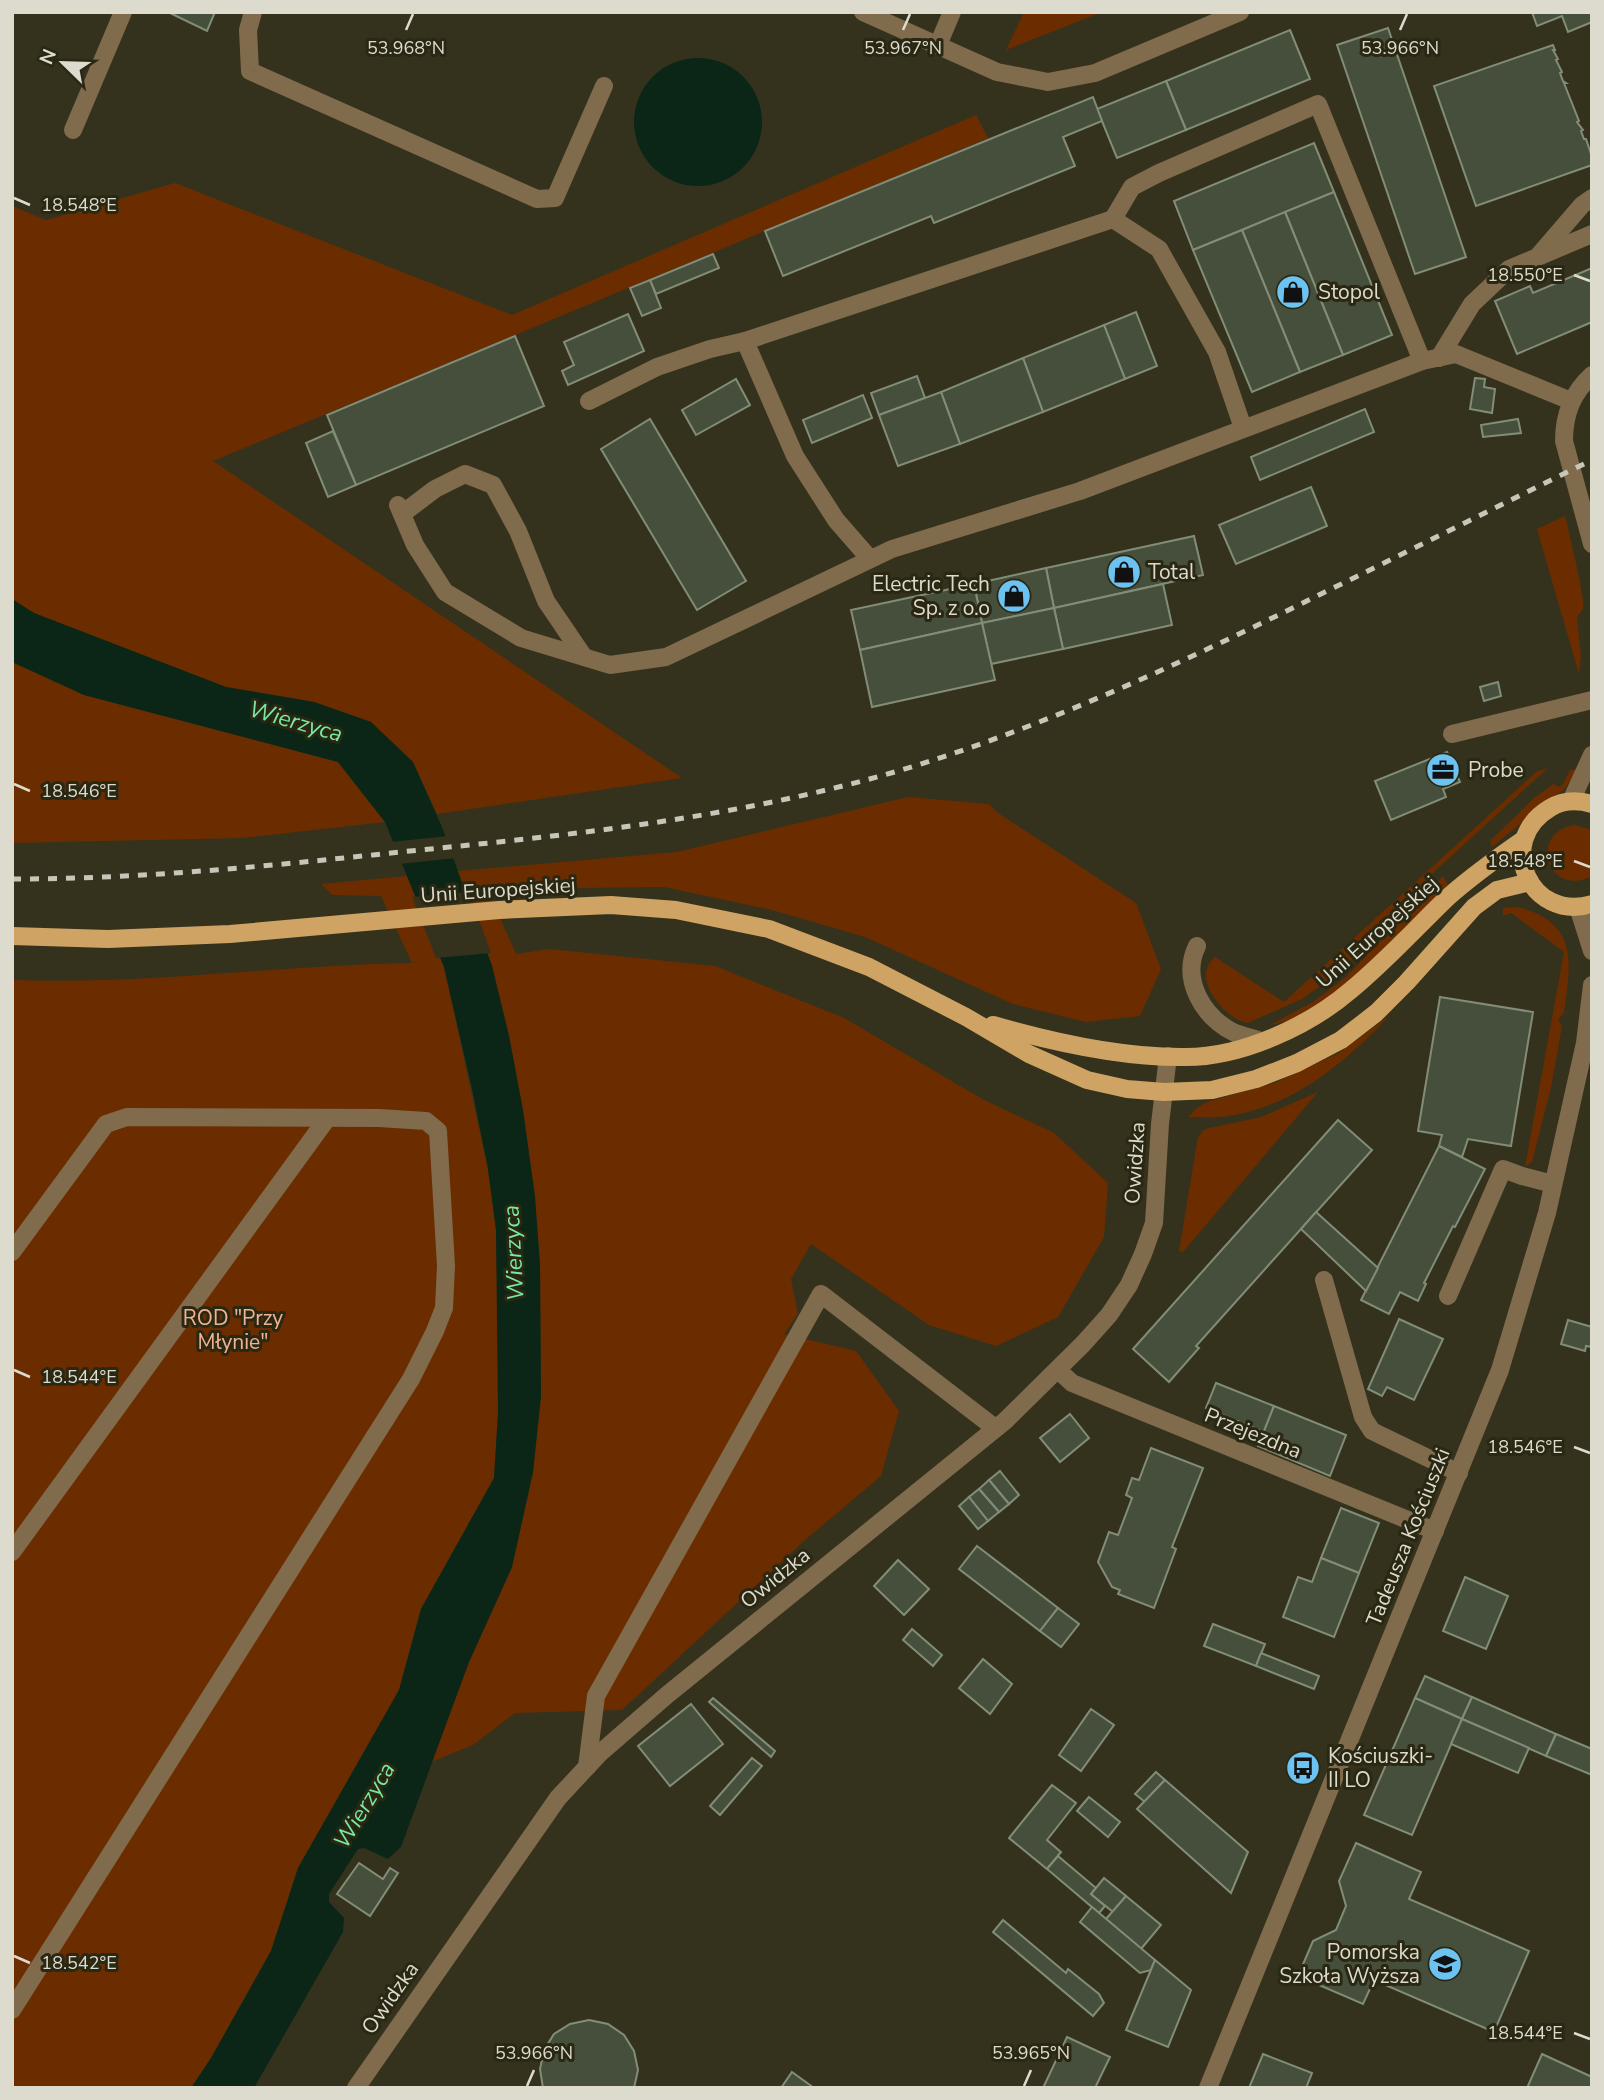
<svg xmlns="http://www.w3.org/2000/svg" width="1604" height="2100" font-family="'Nunito Sans',sans-serif">
<style>
.green{fill:#6b2d00}
.water{fill:#0b2616}
.pier{fill:#34321d}
.building{fill:#464f3b;stroke:#828d77;stroke-width:2}
.lines{fill:none;stroke-linecap:round;stroke-linejoin:round}
.minor{stroke:#806b4d;stroke-width:18}
.major{stroke:#cfa363;stroke-width:18}
.rail{stroke:#c7c6b8;stroke-width:5;stroke-dasharray:9 9;stroke-linecap:butt}
.ticks{fill:none;stroke:#dcdbce;stroke-width:2.5}
.labels{text-anchor:middle;stroke-width:6;stroke-linejoin:round;paint-order:stroke}
.poi-label{font-size:21px;fill:#dcdbce;stroke:#2a2813;text-anchor:start}
.street-label{font-size:21px;fill:#dcdbce;stroke:#2a2813}
.park-label{font-size:21px;fill:#f1b391;stroke:#2a2813}
.water-label{font-size:23px;font-style:italic;fill:#77e9a3;stroke:#2a2813}
.ticks-label{font-size:18px;text-anchor:middle;fill:#dcdbce;stroke:#2a2813;stroke-width:6;stroke-linejoin:round;paint-order:stroke}
</style>
<rect width="100%" height="100%" fill="#34321d"/>
<g class="green">
<polygon points="1024,12 1102,12 1006,50"/>
<polygon points="976,115 988,138 213,461 682,778 437,814 413,762 371,722 314,702 226,687 34,613 12,599 12,206 46,220 175,183 512,315"/>
<path d="M1565 516C1568 528 1586 601 1583 608 1582 611 1579 614 1577 617L1581 656 1579 674 1537 529Z"/>
<polygon points="12,662 84,695 338,762 385,822 242,838 12,843"/>
<path d="M1548 768 1436 870 1341 971 1302 999 1248 1023C1228 1021 1198 986 1208 966 1208 964 1214 958 1215 957L1284 1002 1536 772Z"/>
<polygon points="1570,770 1578,770 1563,791 1537,806 1519,825 1492,847 1490,841 1533,799 1553,784 1559,787 1563,784"/>
<polygon points="908,797 989,804 998,813 1136,903 1161,969 1140,1016 1086,1022 1013,1004 865,937 772,910 664,887 487,889 516,954 549,949 715,966 844,1018 984,1100 1054,1133 1108,1183 1104,1237 1058,1317 996,1346 929,1325 811,1244 791,1279 798,1314 784,1334 856,1351 899,1411 881,1476 805,1540 622,1710 515,1713 473,1745 431,1762 469,1662 512,1567 533,1472 541,1396 540,1265 535,1197 523,1110 509,1036 492,966 458,871 677,852"/>
<path d="M1574 825 1592 830V876C1550 899 1526 834 1574 825Z"/>
<path d="M407 876 444 967 488 1169 496 1230 498 1327V1413L494 1478 421 1609 399 1690 298 1868 271 1951 211 2058 191 2088H12V980C146 985 279 965 412 963L381 896 332 895 321 884Z"/>
<path d="M1443 876 1448 885C1404 927 1330 1016 1270 1025L1313 1002 1346 977Z"/>
<path d="M1518 907C1579 923 1571 962 1564 1013L1558 1019 1562 1026 1551 1088 1532 1162 1525 1167 1564 952 1511 913 1503 916V908Z"/>
<path d="M1389 1016C1344 1064 1289 1110 1221 1117 1210 1118 1199 1117 1188 1117L1198 1107 1207 1102 1275 1083 1339 1053Z"/>
<polygon points="1318,1092 1183,1252 1179,1251 1198,1137 1205,1129 1261,1117"/>
</g>
<g class="water">
<circle cx="698" cy="122" r="64"/>
<polygon points="12,599 34,613 226,687 314,702 371,722 413,762 442,827 492,966 509,1036 523,1110 535,1197 540,1265 541,1396 533,1472 512,1567 469,1662 401,1847 388,1859 364,1848 358,1849 329,1894 329,1902 344,1918 343,1932 254,2088 191,2088 211,2058 271,1951 298,1868 399,1690 421,1609 494,1478 498,1413 496,1230 488,1169 472,1089 444,967 385,822 338,762 84,695 12,662"/>
</g>
<g class="pier">
<polygon points="449,836 457,858 399,864 390,842"/>
<polygon points="469,892 491,953 436,958 412,897"/>
</g>
<g class="building">
<polygon points="168,12 215,12 207,31"/>
<polygon points="1532,12 1592,12 1592,22 1568,32 1562,16 1537,26"/>
<polygon points="1388,28 1466,257 1415,274 1337,45"/>
<polygon points="1290,30 1310,79 1186,130 1166,81"/>
<polygon points="1553,45 1555,50 1553,50 1558,59 1556,60 1562,72 1560,73 1563,81 1566,83 1564,83 1579,121 1577,122 1583,130 1581,131 1584,139 1586,139 1591,154 1592,165 1476,206 1434,86"/>
<polygon points="1166,81 1186,130 1117,158 1097,109"/>
<polygon points="1093,97 1102,121 1063,137 1075,166 934,223 931,216 783,276 765,231"/>
<polygon points="1314,143 1334,192 1193,250 1174,201"/>
<polygon points="1334,192 1392,335 1343,355 1285,212"/>
<polygon points="1285,212 1343,355 1300,372 1242,230"/>
<polygon points="1242,230 1300,372 1252,392 1193,250"/>
<polygon points="713,254 719,268 656,294 650,280"/>
<polygon points="1592,268 1592,322 1517,354 1495,301 1530,286 1533,293"/>
<polygon points="650,280 661,308 642,316 630,288"/>
<polygon points="1136,312 1157,366 1125,379 1104,325"/>
<polygon points="628,314 644,351 568,385 562,371 574,365 564,342"/>
<polygon points="1104,325 1125,379 1043,412 1023,358"/>
<polygon points="515,336 544,406 356,485 327,415"/>
<polygon points="1023,358 1043,412 960,444 941,392"/>
<polygon points="917,376 925,398 879,415 871,393"/>
<polygon points="1475,378 1485,379 1484,387 1495,389 1492,413 1470,409"/>
<polygon points="736,379 750,405 696,435 682,410"/>
<polygon points="941,392 960,444 898,466 879,415"/>
<polygon points="863,395 872,418 812,443 803,420"/>
<polygon points="1365,409 1374,432 1260,480 1251,457"/>
<polygon points="650,419 746,581 697,610 601,449"/>
<polygon points="1518,419 1521,433 1483,437 1481,425"/>
<polygon points="333,431 356,485 328,497 306,443"/>
<polygon points="1311,487 1327,526 1236,564 1219,525"/>
<polygon points="1194,536 1203,575 1054,608 1046,568"/>
<polygon points="1046,568 1054,608 982,623 974,584"/>
<polygon points="974,584 982,623 860,650 851,610"/>
<polygon points="1163,584 1172,625 1063,649 1054,608"/>
<polygon points="1054,608 1063,649 991,664 982,623"/>
<polygon points="982,623 995,680 872,707 860,650"/>
<polygon points="1498,682 1501,696 1484,701 1480,687"/>
<polygon points="1447,752 1460,782 1443,789 1446,797 1391,820 1375,781"/>
<polygon points="1440,997 1533,1012 1511,1146 1468,1139 1462,1157 1439,1146 1442,1135 1418,1131"/>
<polygon points="1338,1120 1372,1150 1196,1346 1199,1348 1169,1382 1133,1349"/>
<polygon points="1439,1146 1485,1169 1455,1227 1453,1226 1424,1283 1426,1284 1418,1301 1400,1292 1389,1314 1361,1300"/>
<polygon points="1316,1212 1378,1268 1366,1291 1301,1229"/>
<polygon points="1399,1319 1443,1339 1414,1400 1387,1387 1382,1396 1368,1389"/>
<polygon points="1568,1320 1592,1327 1592,1347 1586,1346 1585,1351 1561,1344"/>
<polygon points="1216,1383 1274,1406 1264,1432 1206,1408"/>
<polygon points="1274,1406 1346,1435 1330,1476 1258,1446"/>
<polygon points="1070,1414 1089,1438 1060,1462 1040,1438"/>
<polygon points="1151,1448 1203,1468 1172,1547 1176,1549 1154,1608 1118,1594 1120,1590 1112,1587 1098,1562 1109,1532 1118,1535 1132,1498 1126,1495 1132,1478 1139,1480"/>
<polygon points="1000,1471 1019,1495 1009,1504 989,1480"/>
<polygon points="989,1480 1009,1504 999,1512 979,1489"/>
<polygon points="979,1489 999,1512 988,1521 969,1497"/>
<polygon points="969,1497 988,1521 978,1529 959,1506"/>
<polygon points="1341,1508 1379,1523 1359,1573 1321,1558"/>
<polygon points="977,1546 1058,1608 1040,1631 959,1569"/>
<polygon points="1321,1558 1359,1573 1334,1637 1283,1617 1298,1577 1312,1582"/>
<polygon points="898,1560 929,1589 904,1615 874,1586"/>
<polygon points="1465,1577 1508,1596 1486,1649 1443,1631"/>
<polygon points="1058,1608 1079,1624 1061,1647 1040,1631"/>
<polygon points="1213,1624 1265,1644 1256,1666 1204,1646"/>
<polygon points="912,1629 942,1655 933,1666 903,1640"/>
<polygon points="1261,1653 1319,1676 1314,1689 1256,1666"/>
<polygon points="983,1659 1012,1684 990,1714 959,1688"/>
<polygon points="1425,1676 1472,1697 1462,1719 1415,1698"/>
<polygon points="1472,1697 1556,1734 1546,1756 1462,1719"/>
<polygon points="713,1698 775,1751 771,1757 709,1702"/>
<polygon points="1415,1698 1462,1719 1412,1835 1364,1815"/>
<polygon points="691,1704 723,1744 670,1786 638,1746"/>
<polygon points="1091,1709 1114,1725 1081,1771 1059,1755"/>
<polygon points="1462,1719 1529,1748 1518,1773 1451,1744"/>
<polygon points="1556,1734 1592,1749 1592,1775 1546,1756"/>
<polygon points="752,1758 762,1766 720,1815 710,1806"/>
<polygon points="1156,1772 1165,1780 1145,1802 1135,1794"/>
<polygon points="1165,1780 1248,1852 1231,1893 1137,1809"/>
<polygon points="1052,1785 1076,1803 1047,1840 1061,1852 1047,1869 1009,1838"/>
<polygon points="1089,1797 1120,1822 1108,1837 1077,1811"/>
<polygon points="1356,1843 1421,1872 1409,1899 1529,1951 1494,2032 1374,1980 1363,2004 1298,1976 1313,1941 1336,1930 1346,1906 1339,1881"/>
<polygon points="1058,1856 1096,1888 1091,1894 1105,1906 1099,1913 1047,1869"/>
<polygon points="359,1863 383,1879 390,1868 398,1873 370,1916 337,1894"/>
<polygon points="1104,1878 1126,1896 1113,1912 1091,1894"/>
<polygon points="1126,1896 1161,1925 1141,1949 1106,1919"/>
<polygon points="1092,1907 1155,1960 1151,1970 1140,1973 1080,1922"/>
<polygon points="1003,1920 1066,1973 1068,1969 1099,1994 1104,2003 1093,2016 993,1932"/>
<polygon points="1155,1960 1191,1990 1168,2047 1126,2030"/>
<polygon points="589,2020 608,2024 624,2035 634,2051 638,2070 634,2088 543,2088 540,2069 544,2050 554,2034 570,2024"/>
<polygon points="1067,2037 1110,2057 1095,2088 1043,2088"/>
<polygon points="1263,2054 1312,2073 1306,2088 1249,2088"/>
<polygon points="1542,2054 1592,2077 1592,2088 1527,2088"/>
<polygon points="792,2072 814,2088 781,2088"/>
</g>
<g class="lines">
<g class="minor">
<polyline points="253,12 248,30 250,71 537,199 555,198 604,86"/>
<polyline points="863,12 997,72 1048,82 1095,73 1240,12"/>
<polyline points="938,45 952,12"/>
<polyline points="73,130 123,12"/>
<polyline points="1113,219 1132,187 1159,173 1318,104 1422,361"/>
<polyline points="1539,255 1582,205 1592,198"/>
<polyline points="745,341 795,456 836,520 870,559"/>
<polyline points="1439,358 1472,304 1509,269 1592,234"/>
<path d="M1592 375C1572 393 1564 414 1564 441L1592 544"/>
<polyline points="589,401 657,367 710,349 745,341 1113,219 1159,249 1217,352 1243,428"/>
<polyline points="398,505 415,545 445,592 521,638 610,665 666,657 892,549 1080,491 1422,361 1456,354 1571,401"/>
<polyline points="402,514 435,489 465,474 493,485 518,531 546,601 584,657"/>
<polyline points="1452,734 1592,700"/>
<polyline points="1571,801 1592,755"/>
<polyline points="1578,907 1592,951"/>
<path d="M1197 946C1181 979 1202 1017 1235 1033 1243 1036 1252 1038 1261 1041"/>
<polyline points="12,1252 106,1124 127,1117 379,1118 426,1121 438,1131 446,1266 444,1308 435,1331 411,1379 12,2010"/>
<polyline points="1324,1280 1363,1417 1372,1431 1459,1473"/>
<polyline points="1448,1296 1503,1169 1522,1176 1553,1184"/>
<polyline points="1058,1370 1072,1383 1435,1531"/>
<polyline points="12,1552 326,1120"/>
<polyline points="587,1767 596,1696 821,1294 995,1428"/>
<polyline points="356,2088 558,1798 599,1754 667,1695 1005,1421 1083,1344 1109,1315 1129,1285 1143,1254 1154,1223 1160,1124 1168,1056"/>
<polyline points="1208,2088 1500,1370 1547,1213 1585,1043 1592,985"/>
</g>
<g class="major">
<path d="M1592 804C1578 800 1563 800 1550 808 1494 841 1530 923 1592 904"/>
<polyline points="12,936 108,939 230,934 499,910 611,905 676,910 769,929 869,967 966,1017 1029,1054 1087,1080 1127,1089 1164,1092 1212,1090 1256,1079 1297,1063 1341,1040 1376,1013 1407,982 1474,907 1497,890 1530,882"/>
<path d="M993 1025C1052 1042 1124 1058 1186 1057 1242 1057 1309 1026 1351 990 1385 962 1415 929 1447 898 1471 877 1497 858 1523 840"/>
</g>
<path class="rail" d="M12 879C146 879 278 865 410 851 582 834 753 816 918 765 1058 721 1192 658 1323 593 1413 549 1502 504 1592 460"/>
</g>
<path class="ticks" d="M406 30 413 14M903 30 910 14M1400 30 1407 14M14 198 30 205M1574 275 1590 281M14 784 30 791M1574 861 1590 867M14 1370 30 1377M1574 1447 1590 1453M14 1956 30 1963M1574 2033 1590 2039M527 2086 534 2070M1024 2086 1031 2070"/>
<defs>
<g id="shop-disc" transform="scale(1.75)"><circle r="9.5" fill="#6cc3f2" stroke="#2a2813"/><path d="M-5-2.5h2.3a2.7 3.5 0 0 1 5.4 0H5L5.5 6h-11ZM-1.5-2.5h3a1.5 2.3 0 0 0-3 0Z" fill="#111"/></g>
<g id="office-disc" transform="scale(1.75)"><circle r="9.5" fill="#6cc3f2" stroke="#2a2813"/><path d="M-6-3h4V-5.5h4V-3h4V5H-6ZM-1-4.5V-3h2v-1.5ZM-6 0V1H6V0Z" fill="#111"/></g>
<g id="bus-disc" transform="scale(1.75)"><circle r="9.5" fill="#6cc3f2" stroke="#2a2813"/><path d="M-5-6H5V4H4V6H2V4H-2V6H-4V4H-5ZM-3.5-4V0h7V-4ZM-3.5 1.2v1.5H-2V1.2ZM2 1.2v1.5H3.5V1.2Z" fill="#111"/></g>
<g id="university-disc" transform="scale(1.75)"><circle r="9.5" fill="#6cc3f2" stroke="#2a2813"/><path d="M0-5L7-2L0 1L-7-2ZM-4 1L0 2.5L4 1V4Q0 6-4 4Z" fill="#111"/></g>
</defs>
<g fill-rule="evenodd">
<use href="#shop-disc" x="1293" y="292"/>
<use href="#shop-disc" x="1124" y="572"/>
<use href="#shop-disc" x="1014" y="596"/>
<use href="#office-disc" x="1443" y="770"/>
<use href="#bus-disc" x="1303" y="1768"/>
<use href="#university-disc" x="1445" y="1964"/>
</g>
<g class="labels">
<g class="poi-label">
<text x="1318" y="299">Stopol</text>
<text x="1148" y="579">Total</text>
<text x="990" y="591" text-anchor="end">Electric Tech<tspan x="990" dy="24">Sp. z o.o</tspan></text>
<text x="1468" y="777">Probe</text>
<text x="1328" y="1763">Kościuszki-<tspan x="1328" dy="24">II LO</tspan></text>
<text x="1420" y="1959" text-anchor="end">Pomorska<tspan x="1420" dy="24">Szkoła Wyższa</tspan></text>
</g>
<g class="street-label">
<text transform="translate(498 890) rotate(-4)" y="7">Unii Europejskiej</text>
<text transform="translate(1377 932) rotate(-42)" y="7">Unii Europejskiej</text>
<text transform="translate(1135 1163) rotate(-86)" y="7">Owidzka</text>
<text transform="translate(1253 1433) rotate(22)" y="7">Przejezdna</text>
<text transform="translate(1408 1537) rotate(-68)" y="7">Tadeusza Kościuszki</text>
<text transform="translate(775 1578) rotate(-39)" y="7">Owidzka</text>
<text transform="translate(390 1998) rotate(-55)" y="7">Owidzka</text>
</g>
<g class="park-label">
<text x="233" y="1325">ROD "Przy<tspan x="233" dy="24">Młynie"</tspan></text>
</g>
<g class="water-label">
<text transform="translate(296 721) rotate(16)" y="8">Wierzyca</text>
<text transform="translate(513 1253) rotate(-93)" y="8">Wierzyca</text>
<text transform="translate(364 1805) rotate(-59)" y="8">Wierzyca</text>
</g>
</g>
<g class="ticks-label">
<text x="406" y="54">53.968°N</text>
<text x="903" y="54">53.967°N</text>
<text x="1400" y="54">53.966°N</text>
<text x="79" y="211">18.548°E</text>
<text x="1525" y="281">18.550°E</text>
<text x="79" y="797">18.546°E</text>
<text x="1525" y="867">18.548°E</text>
<text x="79" y="1383">18.544°E</text>
<text x="1525" y="1453">18.546°E</text>
<text x="79" y="1969">18.542°E</text>
<text x="1525" y="2039">18.544°E</text>
<text x="534" y="2059">53.966°N</text>
<text x="1031" y="2059">53.965°N</text>
</g>
<rect width="1604" height="2100" fill="none" stroke="#dcdbce" stroke-width="28"/>
<g transform="translate(63 63) rotate(293)" stroke="#2a2813" stroke-width="5" paint-order="stroke">
<path d="M0-5L12 26L0 18L-12 26Z" fill="#dcdbce"/>
<text y="-10" font-size="19" font-weight="bold" text-anchor="middle" fill="#dcdbce">N</text>
</g>
</svg>
